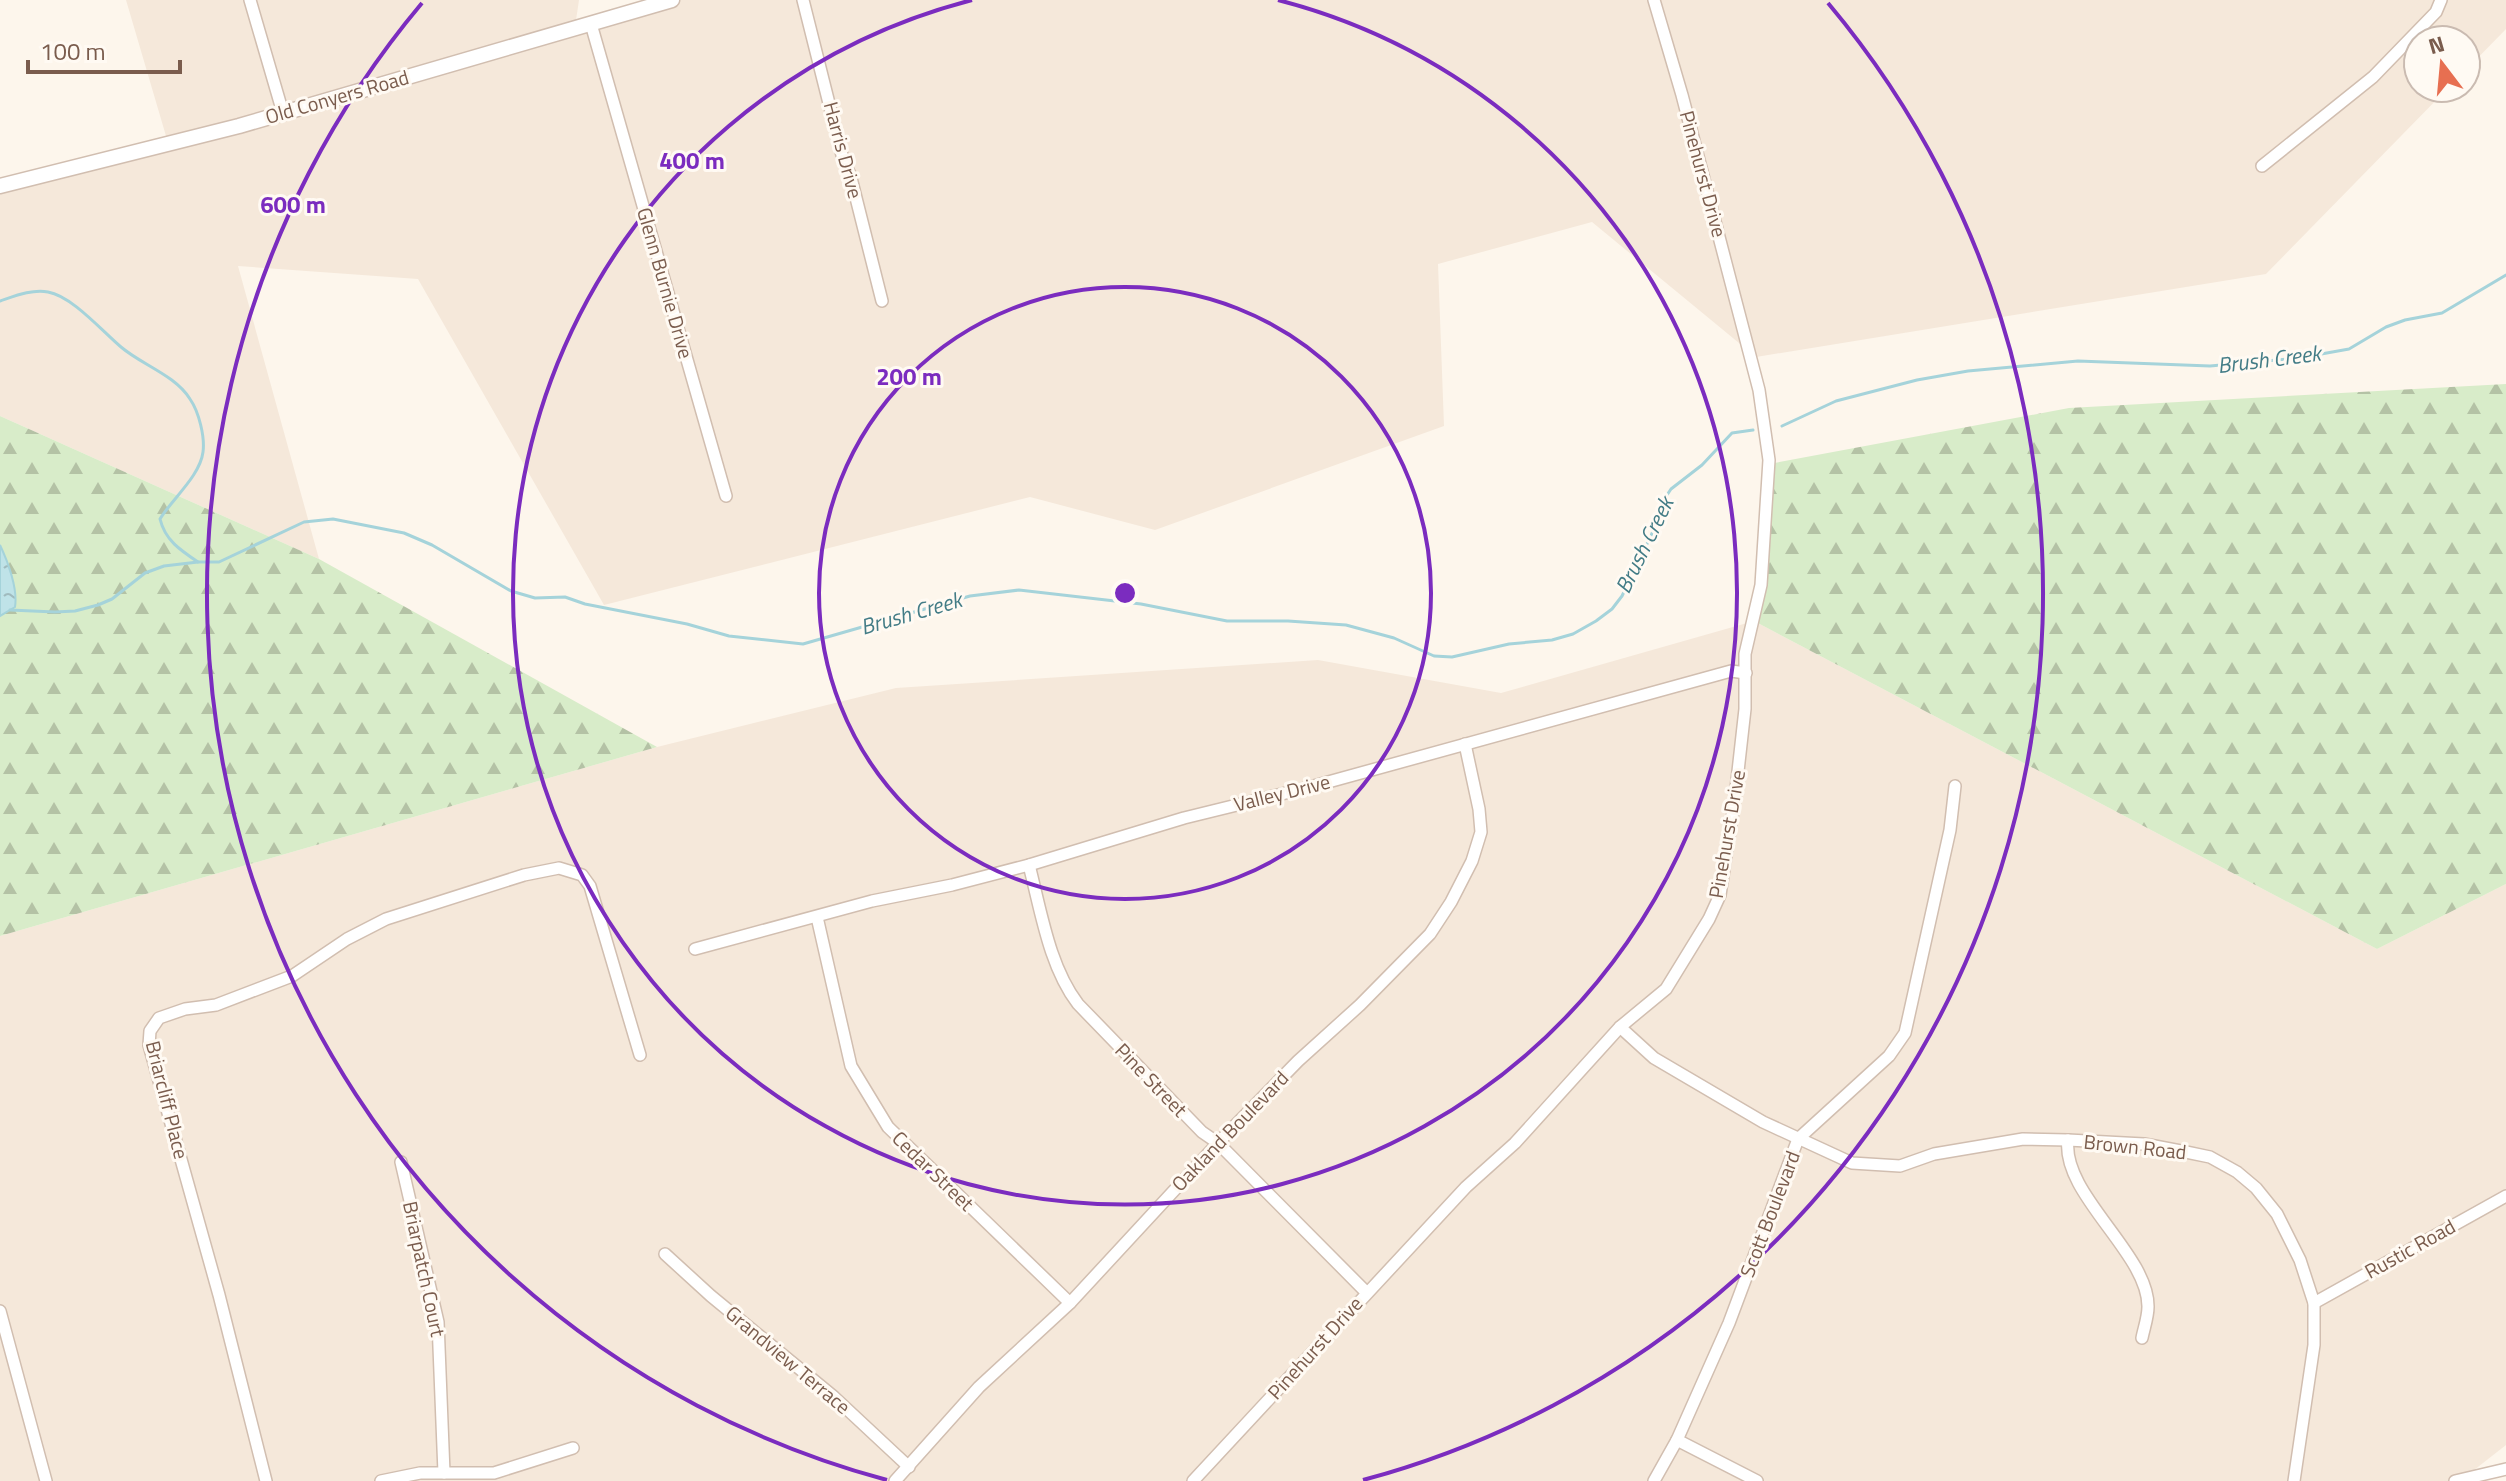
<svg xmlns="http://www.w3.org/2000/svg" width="2506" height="1481" font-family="'Titillium Web',sans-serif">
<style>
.residential{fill:#f5e8da}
.forest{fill:url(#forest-firs)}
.water{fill:url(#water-ripples);stroke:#a5d3da;stroke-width:2}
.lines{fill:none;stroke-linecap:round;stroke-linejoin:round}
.stream{stroke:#a5d3da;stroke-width:3}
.minor-casing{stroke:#d1beb0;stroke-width:14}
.tertiary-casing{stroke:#d1beb0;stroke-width:17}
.minor{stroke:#fff;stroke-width:11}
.tertiary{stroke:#fff;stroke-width:14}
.ring{fill:none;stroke:#7b2cbf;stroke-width:4}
.labels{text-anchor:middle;stroke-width:6;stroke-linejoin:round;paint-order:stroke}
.street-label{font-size:20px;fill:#7a5c4d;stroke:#fffaf3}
.water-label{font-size:22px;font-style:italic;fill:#437c86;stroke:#fffaf3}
.centre{fill:#7b2cbf;stroke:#fffaf3;stroke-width:4}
.ring-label{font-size:24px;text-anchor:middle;font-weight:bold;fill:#7b2cbf;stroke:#fffaf3;stroke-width:6;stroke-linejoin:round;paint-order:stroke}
</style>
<defs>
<pattern id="forest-firs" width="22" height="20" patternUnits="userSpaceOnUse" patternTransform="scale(2)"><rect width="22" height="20" fill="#d8ecc9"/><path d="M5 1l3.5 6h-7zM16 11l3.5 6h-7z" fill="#b4c2a5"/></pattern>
<pattern id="water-ripples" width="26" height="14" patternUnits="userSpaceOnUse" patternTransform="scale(2)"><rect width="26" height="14" fill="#bfe3e8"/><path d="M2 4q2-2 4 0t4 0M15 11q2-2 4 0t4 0" fill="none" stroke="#a0bbbe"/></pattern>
</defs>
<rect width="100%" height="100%" fill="#fdf6ec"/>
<g class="residential">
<polygon points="126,0 579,0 575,27 667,0 2506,0 2506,29 2466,70 2466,40 2418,40 2418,88 2448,88 2266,274 1756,357 1592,222 1438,264 1444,426 1155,530 1030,497 604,605 418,279 238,266 319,559 0,416 0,179 166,136"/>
<polygon points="1754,621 2377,949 2506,884 2506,1445 2460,1481 0,1481 0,936 657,747 896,688 1318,660 1501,693"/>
</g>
<g class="forest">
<polygon points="2506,384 2506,884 2377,949 1754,621 1769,464 2069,408"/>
<polygon points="0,416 319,559 657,747 0,936"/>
</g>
<path class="water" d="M0 545C8 562 18 589 15 607L0 616Z"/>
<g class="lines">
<g class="stream">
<path d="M0 301C15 296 32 289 48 292 72 296 103 332 121 347 142 365 175 375 190 399 199 412 205 437 203 452 200 476 172 499 160 519 165 540 180 550 198 562"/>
<polyline points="1782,426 1836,401 1917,380 1968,371 2078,361 2210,366 2299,358 2349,349 2386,327 2405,320 2442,313 2506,275"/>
<polyline points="10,610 55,612 75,611 98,605 112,599 145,573 164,566 198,562 219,562 304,522 333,519 404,533 432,545 511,591 535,598 565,597 585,604 687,624 729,636 803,644 970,596 1019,590 1141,604 1227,621 1288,621 1346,625 1394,638 1434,656 1452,657 1509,644 1552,640 1573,634 1596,621 1612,609 1622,596 1657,523 1663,501 1671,489 1702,465 1732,433 1753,430"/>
</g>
<g class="minor-casing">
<g id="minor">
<polyline points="250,0 283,113"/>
<polyline points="803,0 844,163 850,174 882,301"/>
<polyline points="591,24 726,496"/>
<polyline points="2262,166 2373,77 2436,12 2441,0"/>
<path d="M1029 865C1041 911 1049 966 1078 1004L1202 1132 1218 1143 1366 1292"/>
<polyline points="817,917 851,1066 888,1127 1070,1303"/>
<polyline points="695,949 872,901 952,885 1029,865 1184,818 1310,787 1731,671 1746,673"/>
<polyline points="1620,1027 1654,1058 1763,1122 1852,1163 1900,1166 1934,1154 2023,1139 2068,1140 2144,1144 2186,1152 2210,1157 2237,1172 2256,1188 2277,1214 2300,1260 2314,1303 2314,1345 2294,1481"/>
<path d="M2068 1140C2061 1194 2149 1254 2148 1307 2148 1317 2144 1328 2142 1338"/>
<polyline points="401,1162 438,1322 444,1473"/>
<polyline points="665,1254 711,1296 834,1397 909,1467"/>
<polyline points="2314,1303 2506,1196"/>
<polyline points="0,1311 46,1481"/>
<polyline points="1677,1440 1757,1481"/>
<polyline points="266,1481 219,1295 149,1045 150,1031 159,1018 185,1009 216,1005 292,976 347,939 386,919 524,875 559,868 582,875 590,886 640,1055"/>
<polyline points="381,1481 420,1473 494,1473 573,1448"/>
<polyline points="895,1481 979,1387 1070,1303 1218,1143 1298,1061 1360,1005 1430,934 1451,902 1472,861 1481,832 1479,809 1465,744"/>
<polyline points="1193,1481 1466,1187 1515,1143 1620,1027 1666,989 1709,919 1720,895 1735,798 1745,709 1745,654 1761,585 1769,460 1759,390 1682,95 1654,0"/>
<polyline points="1654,1481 1677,1440 1729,1323 1798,1139 1889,1056 1905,1033 1950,830 1955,786"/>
<polyline points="2455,1481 2506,1469"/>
</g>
</g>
<g class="tertiary-casing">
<polyline id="tertiary" points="0,186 239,126 672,0"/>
</g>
<use href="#minor" class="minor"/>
<use href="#tertiary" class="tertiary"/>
</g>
<g class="ring">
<circle cx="1125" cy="593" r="306"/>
<path d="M1278 0A612 612 0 1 1 972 0"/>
<path d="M887 1480A918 918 0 0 1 422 3M1828 3A918 918 0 0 1 1363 1480"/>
</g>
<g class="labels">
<g class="street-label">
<text transform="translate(337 97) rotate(-16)" y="7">Old Conyers Road</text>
<text transform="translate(843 150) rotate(75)" y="7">Harris Drive</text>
<text transform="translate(1703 174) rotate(75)" y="7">Pinehurst Drive</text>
<text transform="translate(665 283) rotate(74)" y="7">Glenn Burnie Drive</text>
<text transform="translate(1282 793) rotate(-14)" y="7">Valley Drive</text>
<text transform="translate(1727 834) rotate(-80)" y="7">Pinehurst Drive</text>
<text transform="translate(1151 1080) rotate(46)" y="7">Pine Street</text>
<text transform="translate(167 1100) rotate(76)" y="7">Briarcliff Place</text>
<text transform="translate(1230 1131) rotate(-46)" y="7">Oakland Boulevard</text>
<text transform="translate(2135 1147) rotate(6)" y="7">Brown Road</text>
<text transform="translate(933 1171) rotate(44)" y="7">Cedar Street</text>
<text transform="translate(1770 1214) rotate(-69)" y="7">Scott Boulevard</text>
<text transform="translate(2410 1249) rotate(-29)" y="7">Rustic Road</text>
<text transform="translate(424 1269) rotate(78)" y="7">Briarpatch Court</text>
<text transform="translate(1315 1348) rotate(-48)" y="7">Pinehurst Drive</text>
<text transform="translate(788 1360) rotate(40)" y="7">Grandview Terrace</text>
</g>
<g class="water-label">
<text transform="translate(2269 359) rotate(-7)" y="8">Brush Creek</text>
<text transform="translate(1644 545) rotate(-64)" y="8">Brush Creek</text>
<text transform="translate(911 613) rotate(-16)" y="8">Brush Creek</text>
</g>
</g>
<circle cx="1125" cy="593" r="12" class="centre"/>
<g class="ring-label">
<text x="692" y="169">400 m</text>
<text x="293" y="213">600 m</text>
<text x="909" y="385">200 m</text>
</g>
<g transform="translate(2442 64) rotate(344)"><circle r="38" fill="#fffaf3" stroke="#cabbb1" stroke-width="2"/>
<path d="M0-6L14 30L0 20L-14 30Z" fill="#e76f51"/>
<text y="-12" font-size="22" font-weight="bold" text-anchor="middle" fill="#7a5c4d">N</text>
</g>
<path d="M28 60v12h152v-12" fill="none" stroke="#7a5c4d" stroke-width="4"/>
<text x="40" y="60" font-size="24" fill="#7a5c4d" stroke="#fffaf3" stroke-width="6" paint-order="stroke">100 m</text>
</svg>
